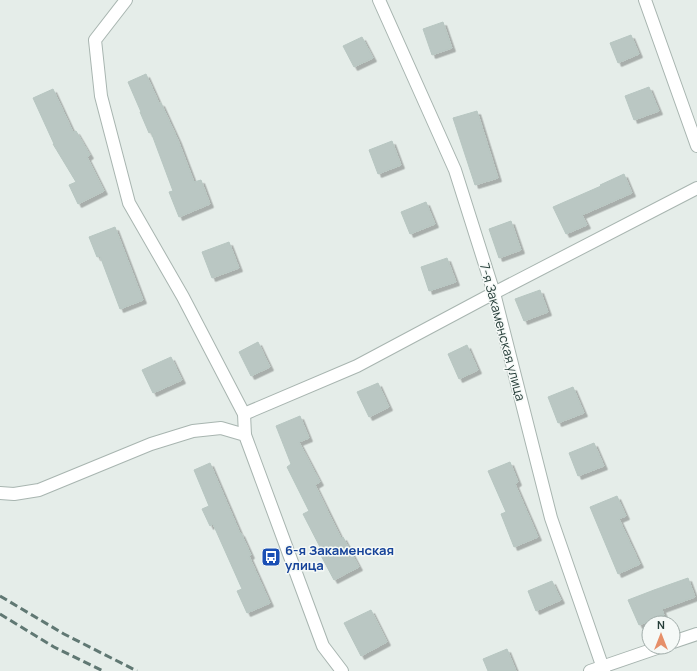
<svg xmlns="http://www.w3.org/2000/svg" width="697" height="671" font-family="Manrope,sans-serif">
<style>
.building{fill:#bac7c3;stroke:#b7c6c1;filter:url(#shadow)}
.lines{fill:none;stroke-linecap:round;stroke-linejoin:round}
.minor-casing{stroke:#a8b5b0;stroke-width:14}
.tertiary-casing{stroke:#a8b5b0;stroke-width:14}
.minor{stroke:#fff;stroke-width:12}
.tertiary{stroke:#fff;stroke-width:12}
.rail{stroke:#607873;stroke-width:3;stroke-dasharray:8 4;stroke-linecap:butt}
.labels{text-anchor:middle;stroke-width:3;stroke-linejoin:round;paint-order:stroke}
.street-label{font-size:13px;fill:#253d38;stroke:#f5f9f7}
.transit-label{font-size:13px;font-weight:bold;fill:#164399;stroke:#f5f9f7;text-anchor:start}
</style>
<defs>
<filter id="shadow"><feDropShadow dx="3.5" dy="3.5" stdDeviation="0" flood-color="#0004"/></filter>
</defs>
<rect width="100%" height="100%" fill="#e5ede9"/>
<g class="building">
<polygon points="443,22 452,48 432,55 423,29"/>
<polygon points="631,35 639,54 618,63 610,43"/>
<polygon points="362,37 373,58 354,67 343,46"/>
<polygon points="146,74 159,103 161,103 178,140 194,182 201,180 210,204 179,217 169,192 173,191 151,132 149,133 140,112 141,112 128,82"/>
<polygon points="649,87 659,111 634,120 625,96"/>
<polygon points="53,89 73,132 76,131 90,155 87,157 104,191 78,204 69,185 76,182 53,144 54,144 33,98"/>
<polygon points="477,111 498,178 475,185 453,118"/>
<polygon points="392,141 401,165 378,174 369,150"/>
<polygon points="624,174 632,193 582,215 587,225 566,234 553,207 601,186 600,185"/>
<polygon points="426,202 435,224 410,234 401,212"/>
<polygon points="511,221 521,250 499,258 489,229"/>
<polygon points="115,227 143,300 120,309 100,256 97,257 89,237"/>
<polygon points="229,242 239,268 212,278 202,252"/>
<polygon points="447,258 456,282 429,291 421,267"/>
<polygon points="540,290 548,312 524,321 515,299"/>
<polygon points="258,342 270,367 251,376 239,352"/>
<polygon points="467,345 478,370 459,379 448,354"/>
<polygon points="171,357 182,380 153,393 142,370"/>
<polygon points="378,383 389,407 369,417 357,392"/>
<polygon points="573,387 584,413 558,423 548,397"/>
<polygon points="300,416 309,438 299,442 320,482 315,485 341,538 343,537 359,567 334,580 318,550 321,549 303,514 309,511 287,467 291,464 276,426"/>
<polygon points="594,443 604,466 578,476 569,453"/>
<polygon points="510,462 518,482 515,484 538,537 514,547 501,514 506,512 488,471"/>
<polygon points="210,463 240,533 241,533 251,555 249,556 270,603 247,613 237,591 242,589 213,524 210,526 202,509 209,506 194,470"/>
<polygon points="617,496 626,516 619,519 640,564 618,574 590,507"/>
<polygon points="688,578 695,597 662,609 664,615 639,625 628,600 654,590"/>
<polygon points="552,581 561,600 536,611 528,591"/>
<polygon points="371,610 387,642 361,656 344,623"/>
<polygon points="507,649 516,671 488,671 483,659"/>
</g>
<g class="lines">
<g class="minor-casing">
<g id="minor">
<polyline points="126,0 95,40 101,96 129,203 183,297 244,414 245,435"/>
<polyline points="379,0 455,170 494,293 551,518 604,671"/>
<polyline points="645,0 697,146"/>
<polyline points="244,414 357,366 494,293 697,188"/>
<polyline points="673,642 697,634"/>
<polyline points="590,671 660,647"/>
</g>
</g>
<g class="tertiary-casing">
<polyline id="tertiary" points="0,493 14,494 39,490 151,444 193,431 221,428 245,435 323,646 342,671"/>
</g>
<use href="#minor" class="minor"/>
<use href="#tertiary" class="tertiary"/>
<g class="rail">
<polyline points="0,596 64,634 137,671"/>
<polyline points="0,614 54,647 103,671"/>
</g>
</g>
<defs>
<g id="bus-square" transform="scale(1)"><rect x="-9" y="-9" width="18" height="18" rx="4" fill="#1a4fb4" stroke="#f5f9f7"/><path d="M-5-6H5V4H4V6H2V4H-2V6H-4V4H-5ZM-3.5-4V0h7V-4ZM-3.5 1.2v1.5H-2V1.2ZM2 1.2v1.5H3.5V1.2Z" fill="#fff"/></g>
</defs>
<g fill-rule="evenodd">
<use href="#bus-square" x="271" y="557"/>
</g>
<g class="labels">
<g class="street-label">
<text transform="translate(503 332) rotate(75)" y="5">7-я Закаменская улица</text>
</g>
<g class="transit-label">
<text x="285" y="555">6-я Закаменская<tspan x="285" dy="15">улица</tspan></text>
</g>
</g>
<g transform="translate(661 635)"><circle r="19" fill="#f5f9f7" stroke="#a2aeab"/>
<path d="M0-3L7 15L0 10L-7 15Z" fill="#e68f69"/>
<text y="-6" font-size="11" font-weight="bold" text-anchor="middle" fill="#253d38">N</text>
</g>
</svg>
